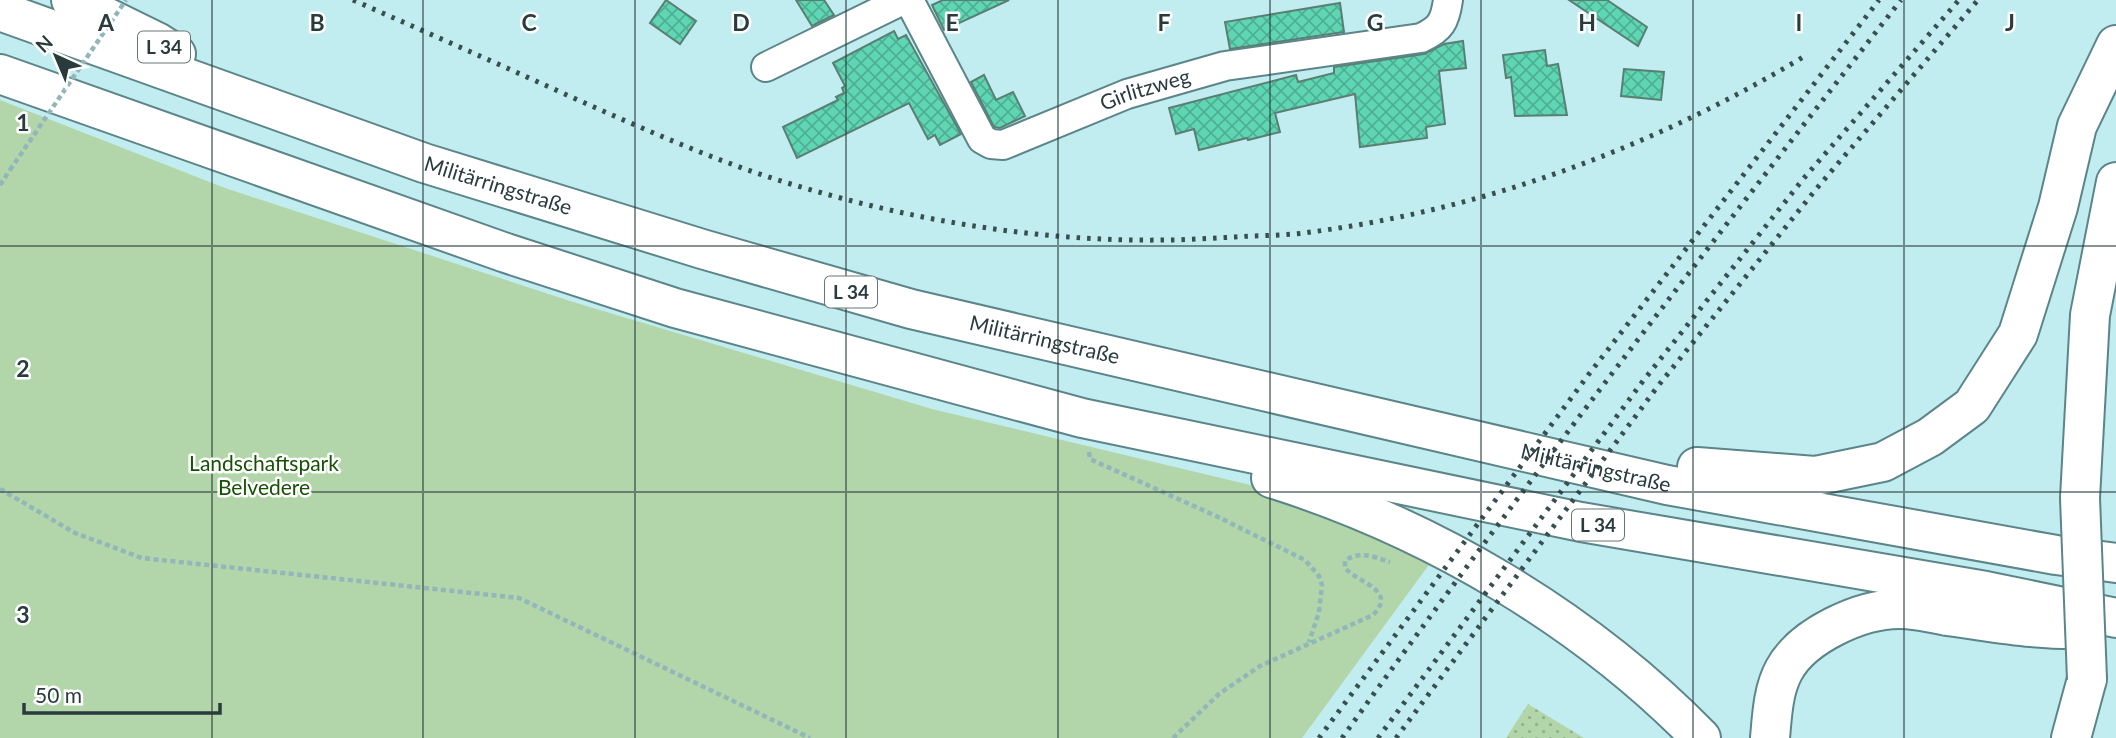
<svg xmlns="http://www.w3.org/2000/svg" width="2116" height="738" font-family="Lato,sans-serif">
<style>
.grass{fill:url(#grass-dots)}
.park{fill:#b2d6aa}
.building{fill:url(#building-cross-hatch);stroke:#5a7f72;stroke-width:2}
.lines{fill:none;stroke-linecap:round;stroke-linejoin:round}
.street-casing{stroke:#5c8589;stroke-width:32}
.secondary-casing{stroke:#5c8589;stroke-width:42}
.highway-casing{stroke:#5c8589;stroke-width:42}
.path{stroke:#92b6b9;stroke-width:4.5;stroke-dasharray:5 3.5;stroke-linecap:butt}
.street{stroke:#fff;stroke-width:28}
.secondary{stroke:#fff;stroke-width:38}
.highway{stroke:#fff;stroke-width:38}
.rail{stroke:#394e4f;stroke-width:5;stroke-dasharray:3.5 7;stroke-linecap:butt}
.secondary-bridge-casing{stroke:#5c8589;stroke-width:42;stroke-linecap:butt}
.path-bridge{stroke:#92b6b9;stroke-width:4.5;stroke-dasharray:5 3.5;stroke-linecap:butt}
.secondary-bridge{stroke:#fff;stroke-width:38}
.grid{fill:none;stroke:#293b3c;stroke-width:2;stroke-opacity:0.55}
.labels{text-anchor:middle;stroke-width:5;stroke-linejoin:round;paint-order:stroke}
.shield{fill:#fff;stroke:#697676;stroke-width:2}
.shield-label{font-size:19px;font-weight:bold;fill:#293b3c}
.street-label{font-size:21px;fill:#293b3c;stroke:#fff}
.park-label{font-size:21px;fill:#165104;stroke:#fff}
.grid-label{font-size:23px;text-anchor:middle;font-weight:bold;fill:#293b3c;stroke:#fff;stroke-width:5;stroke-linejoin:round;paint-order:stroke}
</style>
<defs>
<pattern id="grass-dots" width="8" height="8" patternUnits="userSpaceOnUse" patternTransform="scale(1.75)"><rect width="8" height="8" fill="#b2d6aa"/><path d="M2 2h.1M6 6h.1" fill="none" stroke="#91af8c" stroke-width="1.8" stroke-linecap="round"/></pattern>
<pattern id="building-cross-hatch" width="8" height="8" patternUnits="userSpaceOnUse" patternTransform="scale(1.75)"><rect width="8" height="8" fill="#5fd6b3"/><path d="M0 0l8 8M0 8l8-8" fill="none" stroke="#4eaf93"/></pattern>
</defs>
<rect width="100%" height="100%" fill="#c1edf1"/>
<polygon class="grass" points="1528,704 1584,738 1506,738"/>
<polygon class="park" points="0,100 225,188 573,302 932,409 1267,489 1431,562 1302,738 0,738"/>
<g class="building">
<polygon points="666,0 696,21 680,44 650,23"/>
<polygon points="796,0 824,0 834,15 812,26"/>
<polygon points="943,0 1009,0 944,30 932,5"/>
<polygon points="1569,0 1607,0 1647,27 1638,46"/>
<polygon points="1340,3 1344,32 1230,49 1225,22"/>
<polygon points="894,31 898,39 906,35 961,134 940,145 935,135 928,139 909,103 797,158 783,127 838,100 836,97 844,93 842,88 845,86 833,63"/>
<polygon points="1463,41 1466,68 1439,71 1445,124 1426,127 1427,138 1360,147 1355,94 1275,113 1280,132 1248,140 1247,138 1199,150 1194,129 1176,134 1169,108 1296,75 1298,82 1334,73 1334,67 1424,54 1444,44"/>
<polygon points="1545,50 1547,66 1558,64 1567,115 1515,116 1511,77 1506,78 1503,55"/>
<polygon points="1624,69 1664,72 1661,100 1621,96"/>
<polygon points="984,75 996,100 1013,92 1025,116 1000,128 994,127 971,82"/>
</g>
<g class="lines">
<g class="street-casing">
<g id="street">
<path id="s1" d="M909 0 982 139 991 144 1003 145 1127 94 1225 66 1421 38C1441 29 1445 21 1448 0"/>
<polyline points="766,67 903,0"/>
</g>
</g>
<g class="secondary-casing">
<g id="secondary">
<polyline points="2080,498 2090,315 2116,182"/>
<polyline points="2071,738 2087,679"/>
</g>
</g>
<g class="highway-casing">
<g id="highway">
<polyline points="71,0 157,42 176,54"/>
<path id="s2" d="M0 11 424 163 702 249 911 309 1667 485 2056 555 2116 563"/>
<polyline points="0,74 506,253 675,308 1082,418 1581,522 1986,591 2116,618"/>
<polyline points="1697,467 1815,476 1883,462 1930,437 1972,406 2018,334 2058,207 2077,126 2116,45"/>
<path d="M1271 478C1431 528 1585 619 1701 738"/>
<path d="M1770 738C1772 716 1773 690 1784 670 1803 635 1861 609 1899 609 1915 609 1932 613 1947 616 1994 622 2039 631 2086 629"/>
</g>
</g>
<g class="path">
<polyline points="0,185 10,170"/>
<polyline points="1089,452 1090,459 1216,516 1305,560 1319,576 1322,585 1319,612 1309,642"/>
<polyline points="0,489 75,533 142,558 519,598 810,738"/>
<path d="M1173 738 1219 694 1260 666 1373 615C1398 590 1358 583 1345 568V561C1358 550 1375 557 1390 562"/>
</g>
<use href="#street" class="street"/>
<use href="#secondary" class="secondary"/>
<use href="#highway" class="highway"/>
<g class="rail">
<path d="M353 0C428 33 503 66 578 100 653 133 729 167 808 189 922 222 1046 242 1165 240 1188 240 1212 238 1235 237 1260 235 1286 236 1311 232 1487 209 1657 146 1808 54"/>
<polyline points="1319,738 1589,374 1879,0"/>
<path d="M1342 738C1522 487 1711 243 1901 0"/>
<polyline points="1378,738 1643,381 1804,178 1959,0"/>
<polyline points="1396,738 1658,386 1817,188 1978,0"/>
</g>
<g class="secondary-bridge-casing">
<polyline id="secondary-bridge" points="2080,498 2087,679"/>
</g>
<polyline class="path-bridge" points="10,170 126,0"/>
<use href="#secondary-bridge" class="secondary-bridge"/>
</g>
<path class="grid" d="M212 0V738M423 0V738M635 0V738M846 0V738M1058 0V738M1270 0V738M1481 0V738M1693 0V738M1904 0V738M0 246H2116M0 492H2116"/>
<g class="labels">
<g class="shield">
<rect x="138" y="31.5" width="52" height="31" rx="5"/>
<rect x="825" y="276.5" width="52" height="31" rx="5"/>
<rect x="1572" y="509.5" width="52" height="31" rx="5"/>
</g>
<g class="shield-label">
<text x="164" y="54">L 34</text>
<text x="851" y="299">L 34</text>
<text x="1598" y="532">L 34</text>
</g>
<g class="street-label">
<text dy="7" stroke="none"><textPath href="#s1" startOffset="332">Girlitzweg</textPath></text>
<text dy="7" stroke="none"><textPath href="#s2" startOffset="528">Militärringstraße</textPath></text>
<text dy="7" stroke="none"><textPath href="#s2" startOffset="1096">Militärringstraße</textPath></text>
<text dy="7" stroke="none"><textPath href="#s2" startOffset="1662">Militärringstraße</textPath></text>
</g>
<g class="park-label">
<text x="264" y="471">Landschaftspark<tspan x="264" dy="24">Belvedere</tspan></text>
</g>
</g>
<g class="grid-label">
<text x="106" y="31">A</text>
<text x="317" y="31">B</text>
<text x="529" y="31">C</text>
<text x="741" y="31">D</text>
<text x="952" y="31">E</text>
<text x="1164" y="31">F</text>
<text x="1375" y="31">G</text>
<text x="1587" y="31">H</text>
<text x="1799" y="31">I</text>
<text x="2010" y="31">J</text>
<text x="23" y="131">1</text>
<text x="23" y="377">2</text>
<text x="23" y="623">3</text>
</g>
<g transform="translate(56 56) rotate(316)" stroke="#ffffff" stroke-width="5" paint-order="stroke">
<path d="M0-5L12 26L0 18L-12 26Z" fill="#293b3c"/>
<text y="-10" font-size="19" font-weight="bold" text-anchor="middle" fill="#293b3c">N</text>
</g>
<path d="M24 703v10h196v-10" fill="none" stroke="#293b3c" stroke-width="3.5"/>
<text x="35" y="703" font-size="21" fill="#293b3c" stroke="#ffffff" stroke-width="5" paint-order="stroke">50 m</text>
</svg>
